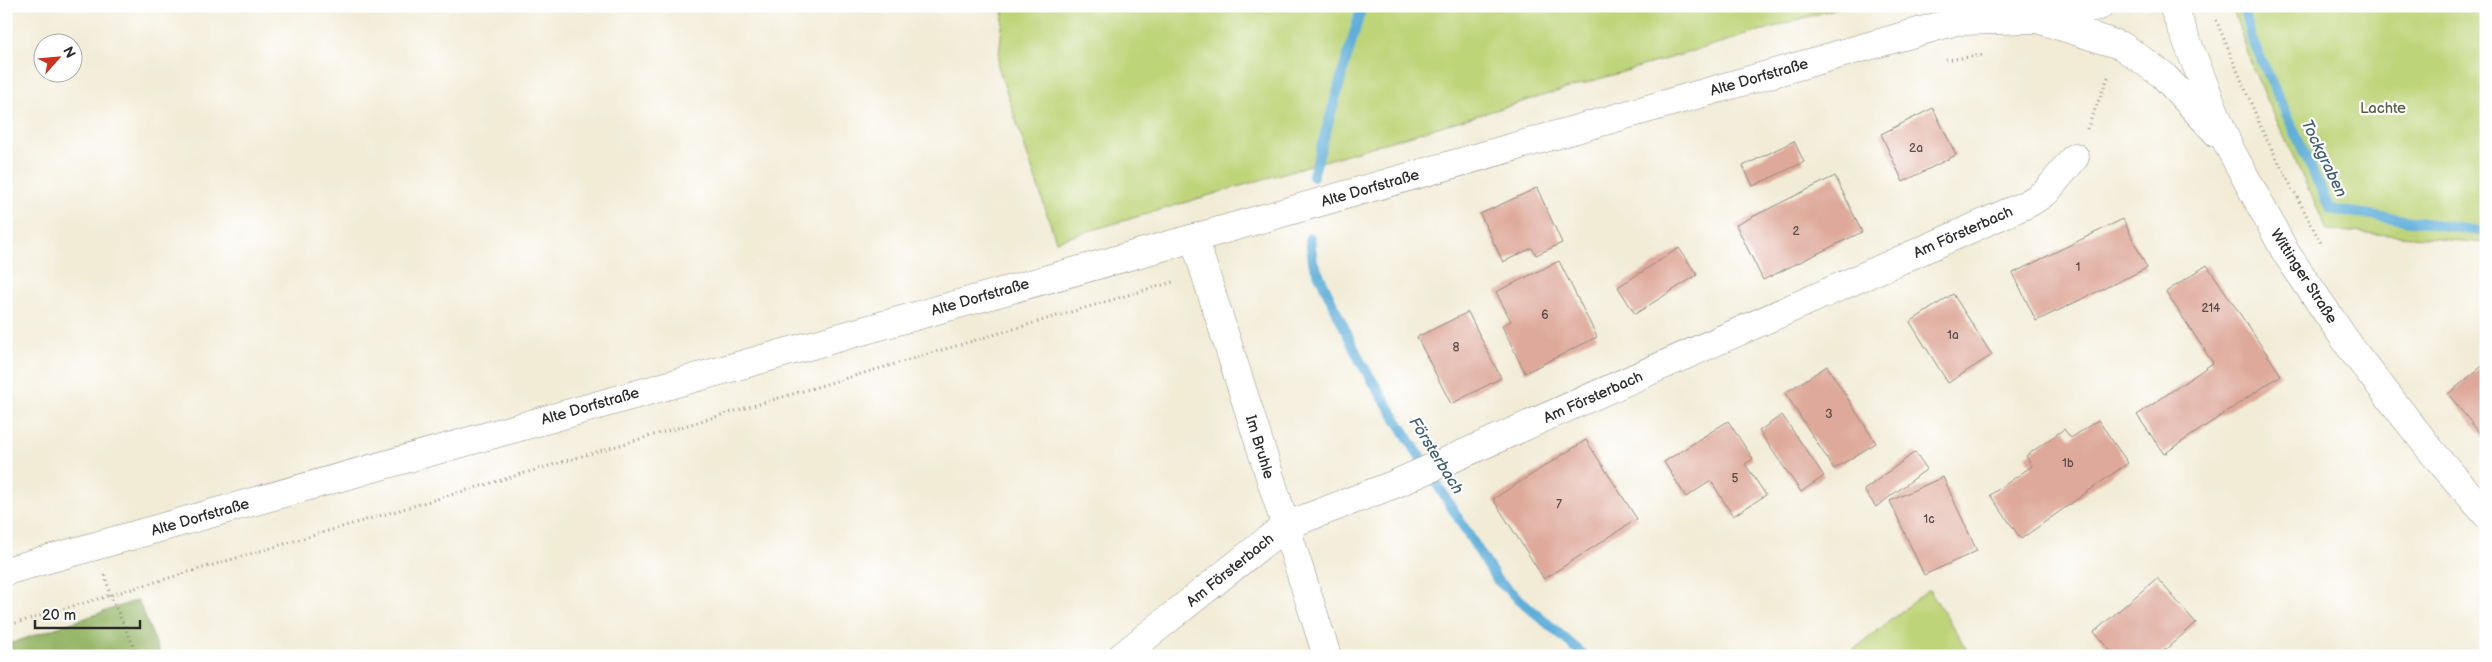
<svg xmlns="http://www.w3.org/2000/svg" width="2492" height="662" font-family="'Balsamiq Sans',sans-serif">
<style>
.green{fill:#bed478;stroke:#748052}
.forest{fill:#96b668;stroke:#60704a}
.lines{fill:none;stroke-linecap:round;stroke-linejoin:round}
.stream{stroke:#5faed9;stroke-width:10}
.building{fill:#dea99a}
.street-casing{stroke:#8e8c81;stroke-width:29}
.secondary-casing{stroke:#8e8c81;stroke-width:29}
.path{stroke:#8e8c81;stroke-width:3;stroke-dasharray:1 4;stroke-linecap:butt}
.street{stroke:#fff;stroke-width:28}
.secondary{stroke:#fff;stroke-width:28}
.labels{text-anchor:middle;stroke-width:4.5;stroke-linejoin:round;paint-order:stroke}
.number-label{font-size:12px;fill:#584a47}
.street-label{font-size:15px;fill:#2b2b2b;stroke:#fff}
.park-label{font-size:15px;fill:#575e42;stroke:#fff}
.water-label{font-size:16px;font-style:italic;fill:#405f71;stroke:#fff}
</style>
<rect width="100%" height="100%" fill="#fff"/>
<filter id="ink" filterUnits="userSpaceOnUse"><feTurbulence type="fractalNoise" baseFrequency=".02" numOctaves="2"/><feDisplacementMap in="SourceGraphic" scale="10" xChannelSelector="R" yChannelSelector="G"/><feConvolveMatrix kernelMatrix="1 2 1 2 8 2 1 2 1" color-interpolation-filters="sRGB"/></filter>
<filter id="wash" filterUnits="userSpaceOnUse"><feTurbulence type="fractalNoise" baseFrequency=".0096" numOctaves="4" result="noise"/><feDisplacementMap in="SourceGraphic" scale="20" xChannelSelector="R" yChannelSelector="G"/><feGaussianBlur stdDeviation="1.12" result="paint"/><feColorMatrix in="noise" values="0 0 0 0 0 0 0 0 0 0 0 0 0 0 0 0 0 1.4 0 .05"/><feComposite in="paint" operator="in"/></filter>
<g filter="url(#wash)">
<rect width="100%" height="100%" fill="#f2ecd7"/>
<g class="green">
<polygon points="1004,6 1844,6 1056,241 998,66"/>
<polygon points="2232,6 2486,6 2486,243 2327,230 2253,69"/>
<polygon points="1929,589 1971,656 1846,656"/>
</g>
<polygon class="forest" points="138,600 161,656 6,656 6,645"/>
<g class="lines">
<g class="stream">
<polyline points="2243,6 2251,37 2330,209 2486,232"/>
<polyline points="1313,176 1362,6"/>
<polyline points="1310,238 1313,262 1360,361 1497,580 1585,656"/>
</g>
</g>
<g id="blocks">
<g class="building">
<polygon points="1933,108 1956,155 1903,182 1881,134"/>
<polygon points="1794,141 1804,162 1753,186 1743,166"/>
<polygon points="1835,176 1862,232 1763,280 1736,225"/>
<polygon points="1537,188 1562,243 1536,255 1532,248 1503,262 1480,214"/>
<polygon points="2123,219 2147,268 2036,321 2013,273"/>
<polygon points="1679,248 1697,275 1635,314 1618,287"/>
<polygon points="1559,261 1597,337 1525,373 1502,326 1511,321 1496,292"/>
<polygon points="2207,265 2281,375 2164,454 2137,415 2213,363 2166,292"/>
<polygon points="1953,294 1992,355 1948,383 1910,322"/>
<polygon points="1468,312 1501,378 1451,404 1417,337"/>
<polygon points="2486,363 2486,441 2448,394"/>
<polygon points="1827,366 1876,443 1834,469 1785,393"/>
<polygon points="1782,415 1824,476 1801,492 1759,431"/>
<polygon points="2098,420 2128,463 2021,539 1990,495 2032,466 2026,456 2064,429 2071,438"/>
<polygon points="1728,421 1753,459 1745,464 1766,495 1733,516 1711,481 1686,497 1664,462"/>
<polygon points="1586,440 1637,519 1544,579 1493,499"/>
<polygon points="1915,452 1927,469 1876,507 1864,490"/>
<polygon points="1943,477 1977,551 1924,575 1890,501"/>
<polygon points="2157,578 2196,623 2158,656 2115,656 2094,632"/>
</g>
</g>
</g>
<g filter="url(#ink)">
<use href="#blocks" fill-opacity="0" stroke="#8e8c81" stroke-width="1"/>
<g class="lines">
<g class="street-casing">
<g id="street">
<polyline points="1194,238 1327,656"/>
<polyline points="1122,656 1285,526 1395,484 2029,203 2046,192 2075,157"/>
</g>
</g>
<g class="secondary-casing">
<g id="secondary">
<polyline points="2173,6 2228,145 2286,253 2353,351 2433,453 2486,514"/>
<polyline points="2037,19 2122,46 2163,75 2217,133"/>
<polyline points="1962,21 2037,19 2099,6"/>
<polyline points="6,571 1194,238 1953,22 1985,6"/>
</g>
</g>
<g class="path">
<polyline points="2216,20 2264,134 2322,245"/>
<polyline points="1946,60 1985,55"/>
<polyline points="2087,129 2109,75"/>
<polyline points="105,575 110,595 138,656"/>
<polyline points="6,626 1176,281"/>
</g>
<use href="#street" class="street"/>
<use href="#secondary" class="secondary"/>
</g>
</g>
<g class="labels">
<g class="number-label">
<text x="1916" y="152">2a</text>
<text x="1796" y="235">2</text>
<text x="2078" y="271">1</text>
<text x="2211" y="312">214</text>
<text x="1545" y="319">6</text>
<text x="1953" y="339">1a</text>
<text x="1456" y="351">8</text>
<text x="1829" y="418">3</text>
<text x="2068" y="467">1b</text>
<text x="1735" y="482">5</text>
<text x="1559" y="508">7</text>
<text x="1929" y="523">1c</text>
</g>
<g class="street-label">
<text transform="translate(1759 77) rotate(-16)" y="5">Alte Dorfstraße</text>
<text transform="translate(1370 188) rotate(-16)" y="5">Alte Dorfstraße</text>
<text transform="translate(1963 232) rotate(-24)" y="5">Am Försterbach</text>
<text transform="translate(2304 276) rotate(57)" y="5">Wittinger Straße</text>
<text transform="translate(980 297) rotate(-16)" y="5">Alte Dorfstraße</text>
<text transform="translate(1593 397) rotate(-24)" y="5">Am Försterbach</text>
<text transform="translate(590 406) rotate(-16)" y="5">Alte Dorfstraße</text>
<text transform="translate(1260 447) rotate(73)" y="5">Im Bruhle</text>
<text transform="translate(200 517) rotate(-16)" y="5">Alte Dorfstraße</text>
<text transform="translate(1230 570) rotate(-39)" y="5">Am Försterbach</text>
</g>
<g class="park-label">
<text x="2383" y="113">Lachte</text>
</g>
<g class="water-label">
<text transform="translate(2325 158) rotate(64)" y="6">Tockgraben</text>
<text transform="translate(1437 455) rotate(58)" y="6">Försterbach</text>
</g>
</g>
<rect width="2492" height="662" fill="none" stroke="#fff" stroke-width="25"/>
<g transform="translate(58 58) rotate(63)"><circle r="24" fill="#ffffff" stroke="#aaaaaa"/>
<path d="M0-4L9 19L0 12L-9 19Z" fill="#c8321e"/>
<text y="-8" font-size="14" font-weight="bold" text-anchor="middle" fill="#2b2b2b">N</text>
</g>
<path d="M35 620v8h105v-8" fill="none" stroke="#2b2b2b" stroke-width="2.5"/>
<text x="42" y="620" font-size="15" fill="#2b2b2b" stroke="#ffffff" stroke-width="4" paint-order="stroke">20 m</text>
</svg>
